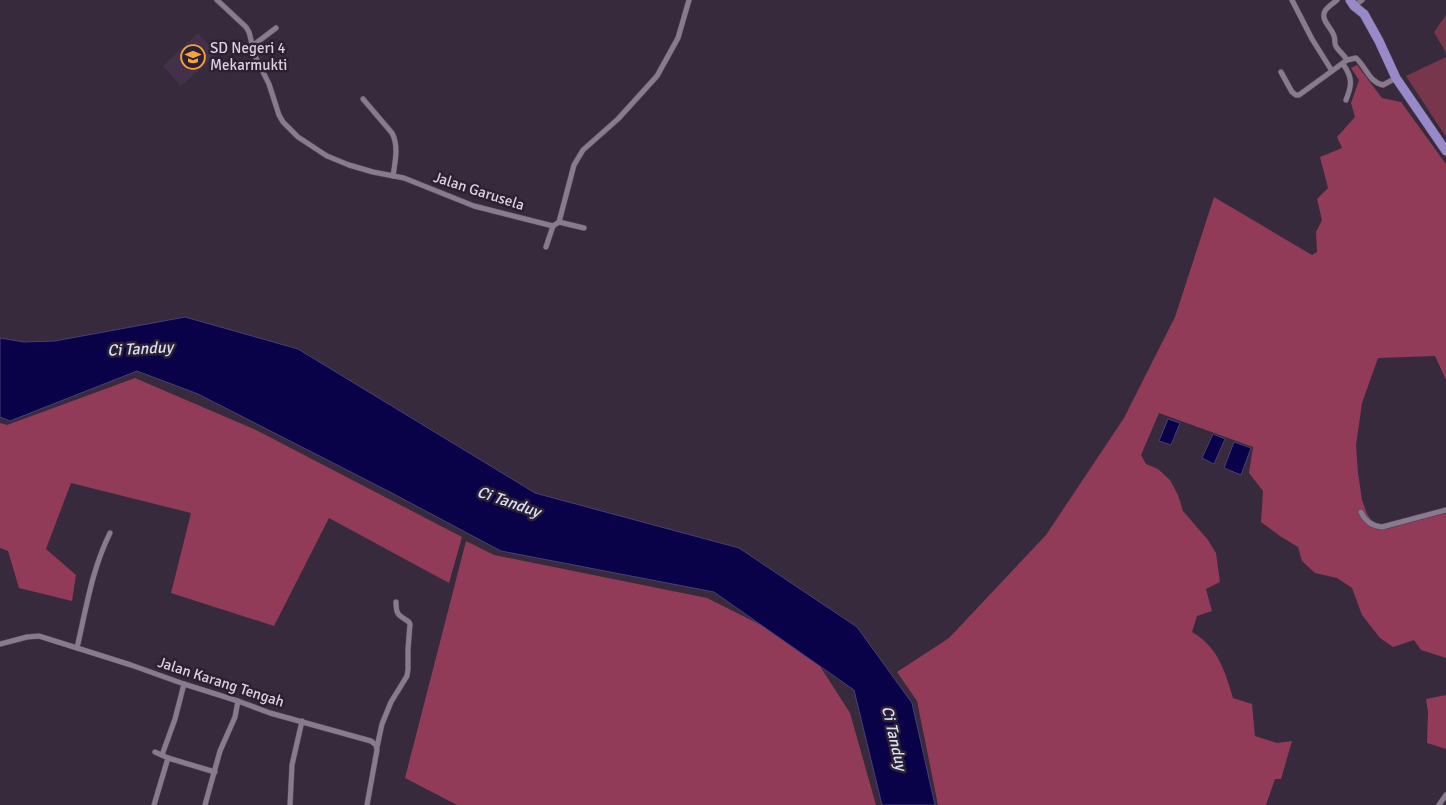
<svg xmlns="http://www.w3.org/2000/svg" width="1446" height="805" font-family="Signika,sans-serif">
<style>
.built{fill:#423149}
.green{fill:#77364b}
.forest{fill:#913b59}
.water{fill:#090249;stroke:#484076}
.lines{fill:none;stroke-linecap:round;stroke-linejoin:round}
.street-casing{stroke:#534857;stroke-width:6}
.highway-casing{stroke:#534857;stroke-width:10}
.street{stroke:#897a8f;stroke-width:5}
.highway{stroke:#9889c9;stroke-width:9}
.labels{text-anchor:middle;stroke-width:5;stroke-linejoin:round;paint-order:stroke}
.poi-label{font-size:15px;fill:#dbd2de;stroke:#2d2032;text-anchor:start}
.street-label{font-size:15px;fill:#dbd2de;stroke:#2d2032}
.water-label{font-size:16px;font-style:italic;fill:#dae1f6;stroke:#2d2032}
</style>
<rect width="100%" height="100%" fill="#372a3c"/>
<polygon class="built" points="198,33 217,54 181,86 163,66"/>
<g class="green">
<polygon points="1446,15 1446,53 1434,32"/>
<polygon points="1446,57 1446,137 1406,76"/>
</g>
<g class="forest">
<path d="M1357 65 1382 98 1401 102 1446 164V380L1435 356 1378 358 1362 403 1356 445 1358 473 1362 500 1367 514 1372 521 1386 529 1446 513V658L1421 650 1414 640 1393 647 1380 638 1362 615 1352 588 1337 578 1315 573 1302 561 1298 547 1280 536 1261 522 1263 491 1249 473 1253 447 1159 413 1141 455 1146 464 1158 469 1170 480 1178 495 1183 511 1208 540 1216 553 1220 582 1206 589 1212 611 1197 616 1192 632C1218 647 1225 671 1233 698L1252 704 1255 736 1277 743 1292 741 1281 779H1275L1266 805H938L917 701 897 672 949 638 1046 535 1124 418 1175 317 1214 197 1312 255 1317 252 1316 232 1322 220 1317 199 1328 188 1320 157 1342 148 1337 137 1355 117 1351 103 1359 80 1351 68Z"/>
<polygon points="135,378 256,430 462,537 449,583 329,518 274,626 171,593 191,513 71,483 46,549 76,575 72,601 19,588 8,551 0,548 0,423 7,425"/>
<polygon points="466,541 494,555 707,598 809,649 850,713 876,805 457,805 405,778"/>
<polygon points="1446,695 1446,749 1427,743 1428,712 1426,699"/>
</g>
<g class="water">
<polygon points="185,317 298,349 535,493 739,548 857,627 912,703 935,805 882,805 854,690 714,592 501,551 390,492 198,394 137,371 10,421 0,417 0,338 24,342 55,341"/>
<polygon points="1168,419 1180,423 1171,445 1159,441"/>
<polygon points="1213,434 1225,439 1214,464 1202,458"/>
<polygon points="1234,442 1251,448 1241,475 1224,468"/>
</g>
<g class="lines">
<g class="street-casing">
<g id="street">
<polyline points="217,0 246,27 249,32 255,56 269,84 279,115 283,122 298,137 327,156 349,165 373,172 404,178 474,206 553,226 559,222 574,165 583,150 618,119 657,76 678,38 689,0"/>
<path d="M1292 0 1312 39 1332 71 1347 60 1356 58C1366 67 1369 82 1383 85L1396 78"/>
<path d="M1337 0C1334 3 1328 6 1325 11 1320 20 1332 28 1334 36 1336 41 1333 43 1337 48 1340 52 1344 55 1347 60"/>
<polyline points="1354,6 1362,0"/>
<polyline points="252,46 276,28"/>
<path d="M1343 64C1353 78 1352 85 1346 100"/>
<polyline points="1281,72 1292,92 1296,95 1299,95 1332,71"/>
<path d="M363 99 392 133C399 146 395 162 393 176"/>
<polyline points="559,222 584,228"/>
<polyline points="546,247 553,226"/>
<path d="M1361 512C1365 521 1372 526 1382 527L1446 510"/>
<polyline points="0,644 27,637 39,636 131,665 184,684 238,701 270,713 371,741 376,745 377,750 367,805"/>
<path d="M77 648C86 609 92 569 110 533"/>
<path d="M377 747 382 724 391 702 407 676 408 669V649L410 624 409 622C399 615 396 616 396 602"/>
<polyline points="155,752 168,758 215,772"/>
<polyline points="162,755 175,719 184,684"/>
<polyline points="154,805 168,758"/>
<polyline points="205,805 220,751 235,717 238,701"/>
<polyline points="290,805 292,765 302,721"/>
<polyline points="1439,805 1446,795"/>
</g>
</g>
<g class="highway-casing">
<polyline id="highway" points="1350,0 1354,6 1364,14 1379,41 1396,78 1446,151"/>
</g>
<use href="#street" class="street"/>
<use href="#highway" class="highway"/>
</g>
<defs>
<g id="school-ring" transform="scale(1.25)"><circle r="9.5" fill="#2d2032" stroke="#f3a442" stroke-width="1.5"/><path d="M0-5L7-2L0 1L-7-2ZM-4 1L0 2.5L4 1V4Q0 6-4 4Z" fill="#f3a442"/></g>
</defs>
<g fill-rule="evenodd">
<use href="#school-ring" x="193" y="57"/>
</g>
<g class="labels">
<g class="poi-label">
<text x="210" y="53">SD Negeri 4<tspan x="210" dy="17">Mekarmukti</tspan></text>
</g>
<g class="street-label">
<text transform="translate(479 191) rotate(18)" y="5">Jalan Garusela</text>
<text transform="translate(221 682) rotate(18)" y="5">Jalan Karang Tengah</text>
</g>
<g class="water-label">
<text transform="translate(140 348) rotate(-3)" y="6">Ci Tanduy</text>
<text transform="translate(509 501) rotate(19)" y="6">Ci Tanduy</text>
<text transform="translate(895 738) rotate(77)" y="6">Ci Tanduy</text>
</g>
</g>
</svg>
